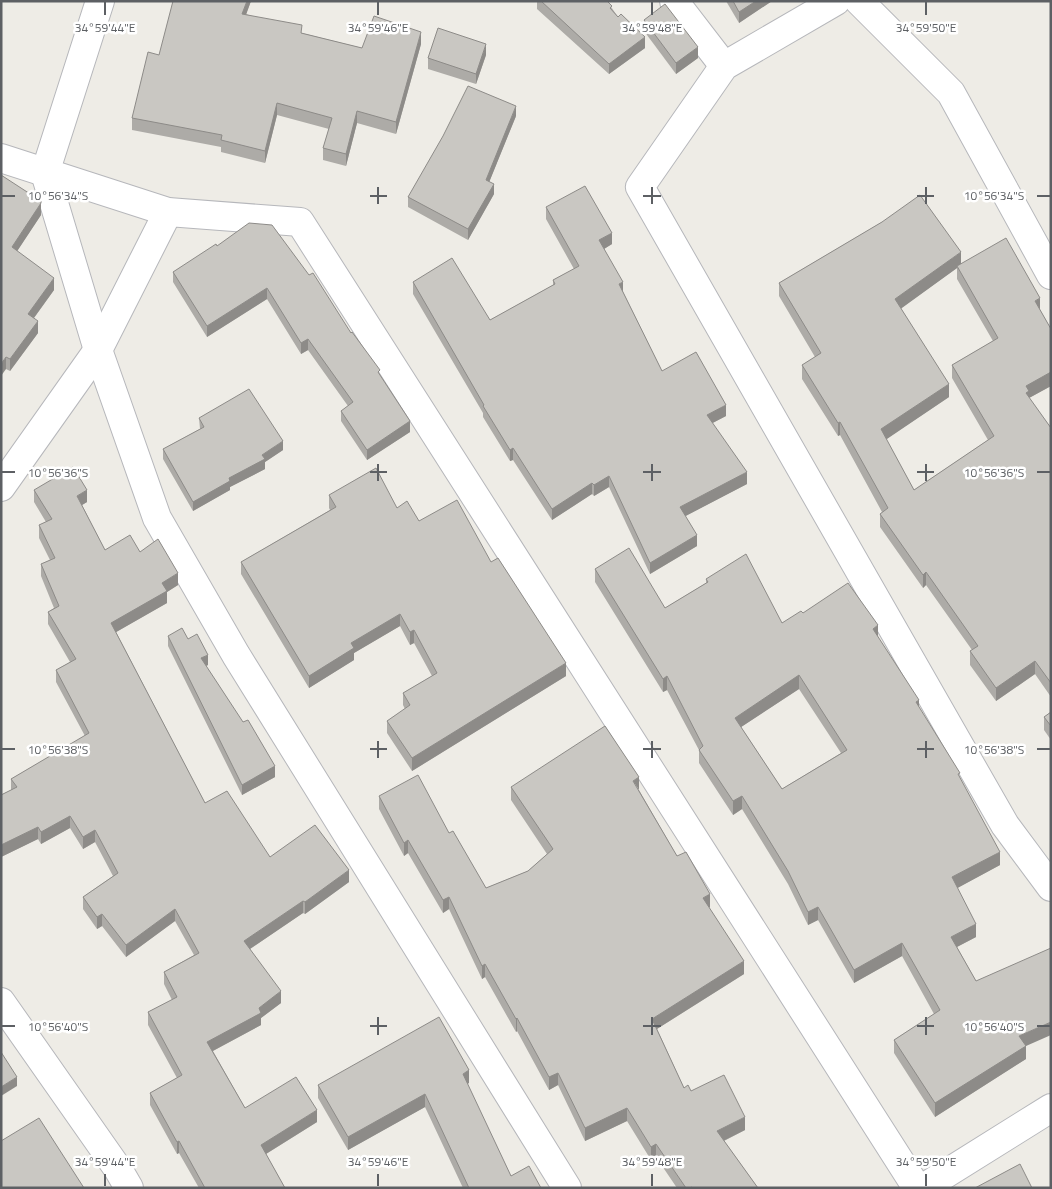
<svg xmlns="http://www.w3.org/2000/svg" width="1052" height="1189" font-family="'Titillium Web',sans-serif">
<style>
.lines{fill:none;stroke-linecap:round;stroke-linejoin:round}
.minor-casing{stroke:#b6b7bb;stroke-width:30}
.minor{stroke:#fff;stroke-width:28}
.wall{fill:#adaba7;fill-rule:evenodd}
.shaded-wall{fill:#8d8b88}
.building{fill:#c9c7c2;stroke:#8d8b88;fill-rule:evenodd}
.ticks{fill:none;stroke:#5d6064;stroke-width:2}
.ticks-label{font-size:12px;text-anchor:middle;fill:#5d6064;stroke:#fff;stroke-width:5;stroke-linejoin:round;paint-order:stroke}
</style>
<rect width="100%" height="100%" fill="#eeece6"/>
<g class="lines">
<g class="minor-casing">
<g id="minor">
<polyline points="100,1 45,173 98,350 157,518 236,655 567,1188"/>
<polyline points="674,1 724,66"/>
<polyline points="836,1 724,66 640,187 1005,825 1051,887"/>
<polyline points="859,1 951,93 1051,275"/>
<polyline points="1,158 168,212 300,222 917,1188"/>
<polyline points="1,487 98,350 168,212"/>
<polyline points="1,1002 118,1169 129,1188"/>
<polyline points="923,1188 1051,1108"/>
</g>
</g>
<use href="#minor" class="minor"/>
</g>
<g class="wall">
<polygon points="251,1 246,14 302,33 362,48 421,44 396,134 357,123 346,166 323,160 323,148 329,129 277,115 265,163 221,152 221,147 132,130 132,118 159,55"/>
<polygon points="537,1 607,1 618,17 645,48 609,74 537,9"/>
<polygon points="726,1 772,1 739,23"/>
<polygon points="644,20 698,58 676,74 644,31"/>
<polygon points="486,55 476,84 428,69 428,58"/>
<polygon points="516,116 489,182 494,194 468,240 408,207 408,197"/>
<polygon points="1,175 41,215 17,251 54,290 34,318 38,333 10,371 6,369"/>
<polygon points="546,207 612,244 604,249 623,292 662,371 726,416 712,423 747,484 685,516 697,546 650,574 609,487 594,496 592,494 552,520 513,460 510,461 483,417 483,413 413,294 413,282 490,320 553,285 553,280 574,269 546,219"/>
<path d="M882 222 961 264 1040 310 1051 329V386L1029 398 1051 428V697L1035 674 996 701 970 665V651L972 650 926 585 923 588 880 527V514L882 512 840 435 838 436 802 379V365L815 357 779 296V283ZM957 268V279L993 341 952 365V378L988 440 914 490 886 439 949 397 901 308Z"/>
<polygon points="217,246 351,333 380,375 410,432 367,460 341,421 341,411 348,406 308,350 301,354 267,299 207,337 173,282 173,272"/>
<polygon points="199,418 283,450 265,462 265,469 230,487 230,490 193,511 163,459 163,449 200,429"/>
<polygon points="34,490 87,502 82,505 105,550 140,552 178,585 167,592 167,603 116,632 205,803 270,857 349,882 305,914 303,913 250,949 281,1003 261,1018 261,1025 213,1051 245,1108 317,1122 266,1154 285,1188 199,1188 179,1153 177,1154 150,1105 150,1093 177,1078 148,1025 148,1012 172,1000 164,984 164,972 194,955 175,921 126,957 102,926 97,929 83,909 83,897 113,876 95,842 83,849 70,828 41,844 38,839 1,857 1,795 11,790 11,779 85,736 56,682 56,670 70,662 48,624 48,612 54,608 41,576 41,564 50,560 39,538 39,525 46,522 34,502"/>
<polygon points="329,495 397,508 419,521 491,562 566,676 412,771 387,733 387,721 405,709 403,705 403,693 432,676 414,643 410,645 400,626 354,653 354,660 309,688 241,574 241,562 330,510 329,508"/>
<path d="M595 569 665 608 706 583V579L782 623 803 613 878 638 960 778 1000 865 957 888 976 937 957 947 976 981 1026 1046V1059L935 1117 894 1053V1040L934 1014 902 956 854 983 818 920 808 925 788 884 742 809 733 815 699 763V750L667 690 663 692 595 582ZM799 689 841 753 782 789 741 727Z"/>
<polygon points="168,636 188,639 208,665 206,666 275,777 242,795 168,646"/>
<polygon points="1051,712 1051,740 1044,730 1044,717"/>
<polygon points="511,787 639,790 677,856 710,907 709,907 744,974 657,1029 684,1088 691,1091 745,1130 724,1141 758,1188 677,1188 656,1157 651,1160 627,1121 585,1141 558,1085 549,1090 517,1031 516,1032 485,977 482,979 449,909 443,913 408,853 404,856 379,809 379,796 449,833 486,888 528,871 547,854 511,800"/>
<polygon points="469,1083 467,1084 511,1176 541,1188 463,1188 425,1107 348,1150 318,1098 318,1085"/>
</g>
<g class="shaded-wall">
<polygon points="247,1 251,1 242,26 242,14"/>
<polygon points="756,1 772,1 739,23 739,12"/>
<polygon points="421,32 421,44 396,134 396,122"/>
<polygon points="645,37 645,48 609,74 609,64"/>
<polygon points="486,44 486,55 476,84 476,74"/>
<polygon points="698,47 698,58 676,74 676,63"/>
<polygon points="277,103 277,115 265,163 265,151"/>
<polygon points="516,106 516,116 486,190 486,180"/>
<polygon points="357,111 357,123 346,166 346,154"/>
<polygon points="494,184 494,194 468,240 468,229"/>
<polygon points="41,203 41,215 12,259 12,247"/>
<polygon points="612,233 612,244 599,252 599,240"/>
<polygon points="961,252 961,265 957,266 957,268 895,313 895,299"/>
<polygon points="54,278 54,290 28,326 28,314"/>
<polygon points="623,282 623,294 619,284"/>
<polygon points="267,288 267,299 207,337 207,326"/>
<polygon points="1040,298 1040,312 1035,301"/>
<polygon points="38,321 38,333 10,371 10,359"/>
<polygon points="308,339 308,350 301,354 301,343"/>
<polygon points="6,357 6,369 1,376 1,364"/>
<polygon points="1051,372 1051,386 1029,398 1026,393 1026,386"/>
<polygon points="949,384 949,397 881,443 881,429"/>
<polygon points="726,405 726,416 707,426 707,415"/>
<polygon points="410,421 410,432 367,460 367,450"/>
<polygon points="840,422 840,435 838,436 838,423"/>
<polygon points="283,441 283,450 265,462 265,469 230,487 230,490 193,511 193,502"/>
<polygon points="513,448 513,460 510,461 510,450"/>
<polygon points="747,472 747,484 680,519 680,507"/>
<polygon points="609,476 609,487 594,496 594,485"/>
<polygon points="592,483 592,494 552,520 552,509"/>
<polygon points="87,490 87,502 77,508 77,496"/>
<polygon points="697,535 697,546 650,574 650,563"/>
<polygon points="926,572 926,585 923,588 923,575"/>
<polygon points="178,573 178,585 167,592 167,603 111,635 111,623 162,583"/>
<polygon points="400,614 400,626 354,653 354,660 309,688 309,676 351,643"/>
<polygon points="878,625 878,638 873,629"/>
<polygon points="414,630 414,643 410,645 410,632"/>
<polygon points="208,655 208,665 201,668 201,658"/>
<polygon points="1035,661 1035,674 996,701 996,688"/>
<polygon points="566,663 566,676 412,771 412,758"/>
<polygon points="799,675 799,689 735,731 735,718"/>
<polygon points="667,676 667,690 663,692 663,679"/>
<polygon points="919,700 919,714 916,702"/>
<polygon points="275,766 275,777 242,795 242,785"/>
<polygon points="639,777 639,790 633,781"/>
<polygon points="742,796 742,809 733,815 733,801"/>
<polygon points="70,816 70,828 41,844 41,832"/>
<polygon points="38,827 38,839 1,857 1,845"/>
<polygon points="95,830 95,842 83,849 83,837"/>
<polygon points="408,840 408,853 404,856 404,843"/>
<polygon points="1000,852 1000,865 952,891 952,877"/>
<polygon points="349,870 349,882 305,914 305,902"/>
<polygon points="710,894 710,907 703,911 703,898"/>
<polygon points="449,897 449,909 443,913 443,900"/>
<polygon points="303,901 303,913 244,953 244,941"/>
<polygon points="818,907 818,920 808,925 808,912"/>
<polygon points="175,909 175,921 126,957 126,945"/>
<polygon points="102,914 102,926 97,929 97,917"/>
<polygon points="976,924 976,937 951,950 951,937"/>
<polygon points="902,943 902,956 854,983 854,970"/>
<polygon points="744,961 744,974 652,1032 652,1019"/>
<polygon points="485,964 485,977 482,979 482,966"/>
<polygon points="281,991 281,1003 261,1018 261,1025 207,1054 207,1042 259,1008"/>
<polygon points="517,1018 517,1031 516,1032 516,1019"/>
<polygon points="1051,1022 1051,1035 1026,1046 1026,1059 935,1117 935,1103 1019,1036"/>
<polygon points="469,1070 469,1083 463,1086 463,1074"/>
<polygon points="558,1073 558,1085 549,1090 549,1077"/>
<polygon points="17,1077 17,1086 1,1096 1,1087"/>
<polygon points="425,1094 425,1107 348,1150 348,1137"/>
<polygon points="627,1108 627,1121 585,1141 585,1128"/>
<polygon points="317,1110 317,1122 261,1157 261,1145"/>
<polygon points="745,1117 745,1130 717,1144 717,1131"/>
<polygon points="179,1141 179,1153 177,1154 177,1142"/>
<polygon points="656,1144 656,1157 651,1160 651,1147"/>
</g>
<g class="building">
<polygon points="173,1 247,1 242,14 302,25 301,33 362,48 374,16 421,32 396,122 357,111 346,154 323,148 332,118 277,103 265,151 221,140 222,135 132,118 148,52 159,55"/>
<polygon points="541,1 607,1 612,6 610,8 618,17 621,14 645,37 609,64"/>
<polygon points="733,1 756,1 739,12"/>
<polygon points="665,4 698,47 676,63 644,20"/>
<polygon points="438,28 486,44 476,74 428,58"/>
<polygon points="468,86 516,106 486,180 494,184 468,229 408,197 443,136"/>
<polygon points="1,175 41,201 41,203 12,247 54,278 28,314 38,321 10,359 6,357 1,364"/>
<polygon points="585,186 612,233 599,240 623,282 619,284 662,371 696,352 726,405 707,415 747,472 680,507 697,535 650,563 609,476 594,485 592,483 552,509 513,448 510,450 483,406 484,405 413,282 452,258 490,320 555,284 553,280 579,266 546,207"/>
<polygon points="920,195 961,252 895,299 949,384 881,429 914,490 994,436 952,365 998,338 957,266 1006,238 1040,298 1035,301 1051,329 1051,372 1026,386 1029,391 1026,393 1051,428 1051,683 1035,661 996,688 970,651 978,646 926,572 923,575 880,514 888,508 840,422 838,423 802,365 821,353 779,283 882,222"/>
<polygon points="249,223 272,225 309,275 313,273 351,333 352,332 380,370 378,372 410,421 367,450 341,411 353,402 308,339 301,343 267,288 207,326 173,272 216,244 217,246"/>
<polygon points="249,389 283,441 262,455 265,459 229,478 230,481 193,502 163,449 204,427 199,418"/>
<polygon points="73,467 87,490 77,496 105,550 130,535 140,552 158,539 178,573 162,583 167,591 111,623 205,803 227,791 270,857 315,825 349,870 305,902 303,901 244,941 281,991 259,1008 261,1013 207,1042 245,1108 296,1077 317,1110 261,1145 285,1188 205,1188 179,1141 177,1142 150,1093 182,1075 148,1012 177,997 164,972 199,953 175,909 126,945 102,914 97,917 83,897 118,873 95,830 83,837 70,816 41,832 38,827 1,845 1,795 17,787 11,779 89,733 56,670 76,659 48,612 59,606 41,564 55,558 39,525 52,519 34,490"/>
<polygon points="376,468 397,508 407,501 419,521 457,500 491,562 498,558 566,663 412,758 387,721 410,705 403,693 437,673 414,630 410,632 400,614 351,643 354,648 309,676 241,562 336,507 329,495"/>
<path d="M629 548 665 608 708 582 706 579 746 554 782 623 801 611 803 613 848 583 878 625 873 629 919 700 916 702 960 773 958 774 1000 852 952 877 976 924 951 937 976 981 1051 948V1022L1019 1036 1026 1046 935 1103 894 1040 940 1010 902 943 854 970 818 907 808 912 788 871 742 796 733 801 699 750 703 746 667 676 663 679 595 569ZM799 675 847 750 782 789 735 718Z"/>
<polygon points="182,628 188,639 197,634 208,655 201,658 243,722 248,720 275,766 242,785 168,636"/>
<polygon points="1051,712 1051,726 1044,717"/>
<polygon points="605,726 639,777 633,781 677,856 686,852 710,894 703,898 744,961 652,1019 684,1088 688,1085 691,1091 724,1075 745,1117 717,1131 758,1188 692,1188 692,1187 690,1188 686,1188 656,1144 651,1147 627,1108 585,1128 558,1073 549,1077 517,1018 516,1019 485,964 482,966 449,897 443,900 408,840 404,843 379,796 418,775 449,833 453,831 486,888 528,871 553,849 511,787"/>
<polygon points="439,1017 469,1070 463,1074 511,1176 529,1166 541,1188 469,1188 425,1094 348,1137 318,1085"/>
<polygon points="1,1052 17,1077 1,1087"/>
<polygon points="39,1118 84,1188 1,1188 1,1141"/>
<polygon points="1020,1164 1032,1188 975,1188"/>
</g>
<path class="ticks" d="M105 2V15M378 2V15M652 2V15M926 2V15M378 187V204M652 187V204M926 187V204M2 196H15M370 196H387M643 196H661M917 196H934M1037 196H1050M378 464V481M652 464V481M926 464V481M2 472H15M370 472H387M643 472H661M917 472H934M1037 472H1050M378 741V758M652 741V758M926 741V758M2 749H15M370 749H387M643 749H661M917 749H934M1037 749H1050M378 1017V1035M652 1017V1035M926 1017V1035M2 1026H15M370 1026H387M643 1026H661M917 1026H934M1037 1026H1050M105 1174V1186M378 1174V1186M652 1174V1186M926 1174V1186"/>
<g class="ticks-label">
<text x="105" y="32">34°59'44"E</text>
<text x="378" y="32">34°59'46"E</text>
<text x="652" y="32">34°59'48"E</text>
<text x="926" y="32">34°59'50"E</text>
<text x="58" y="200">10°56'34"S</text>
<text x="994" y="200">10°56'34"S</text>
<text x="58" y="477">10°56'36"S</text>
<text x="994" y="477">10°56'36"S</text>
<text x="58" y="754">10°56'38"S</text>
<text x="994" y="754">10°56'38"S</text>
<text x="58" y="1031">10°56'40"S</text>
<text x="994" y="1031">10°56'40"S</text>
<text x="105" y="1166">34°59'44"E</text>
<text x="378" y="1166">34°59'46"E</text>
<text x="652" y="1166">34°59'48"E</text>
<text x="926" y="1166">34°59'50"E</text>
</g>
<rect width="1052" height="1189" fill="none" stroke="#5d6064" stroke-width="5"/>
</svg>
